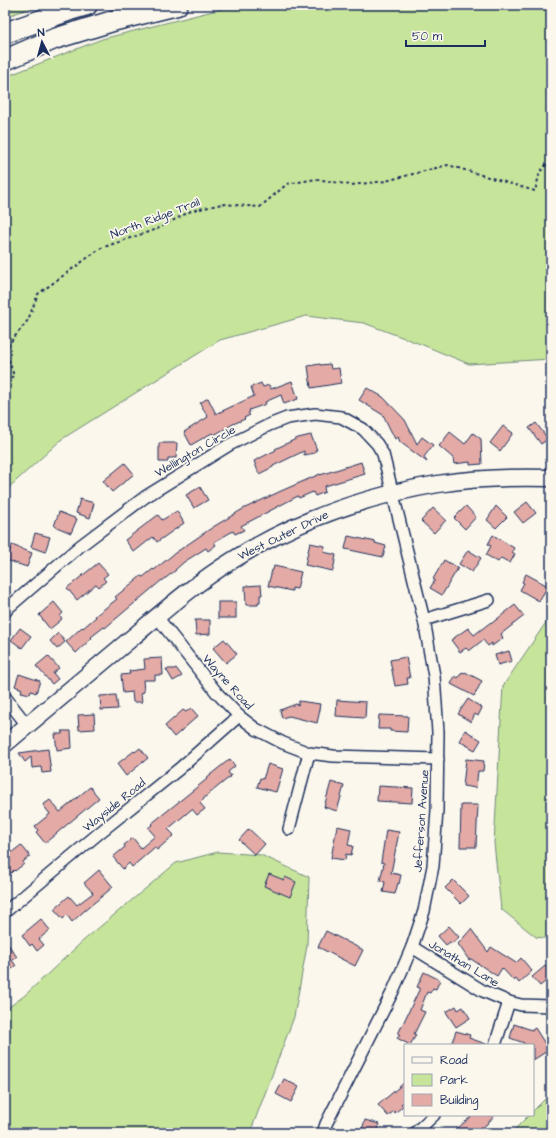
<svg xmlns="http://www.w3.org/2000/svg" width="556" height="1138" font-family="'Architects Daughter',sans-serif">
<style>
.green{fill:#c7e49b;stroke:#718a7c}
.building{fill:#e4aaa5;stroke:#1b2f5e}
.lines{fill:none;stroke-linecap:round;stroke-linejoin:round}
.street-casing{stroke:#1b2f5e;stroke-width:14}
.secondary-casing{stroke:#1b2f5e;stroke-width:19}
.highway-casing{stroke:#1b2f5e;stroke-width:23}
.path{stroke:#1b2f5e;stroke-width:2;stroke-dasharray:3 3;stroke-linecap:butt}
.street{stroke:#fbf7ec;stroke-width:11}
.secondary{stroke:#fbf7ec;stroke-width:16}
.highway{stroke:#fbf7ec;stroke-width:20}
.labels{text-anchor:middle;stroke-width:3.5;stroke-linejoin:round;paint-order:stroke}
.street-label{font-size:12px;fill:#1b2f5e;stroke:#fbf7ec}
</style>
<rect width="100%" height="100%" fill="#fbf7ec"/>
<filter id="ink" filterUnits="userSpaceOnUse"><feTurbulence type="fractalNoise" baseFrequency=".025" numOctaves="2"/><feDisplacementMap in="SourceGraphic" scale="8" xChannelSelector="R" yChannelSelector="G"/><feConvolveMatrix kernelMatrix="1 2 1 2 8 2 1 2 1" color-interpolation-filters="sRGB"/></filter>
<g filter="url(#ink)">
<g class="green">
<polygon points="5,5 39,5 5,17"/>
<polygon points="239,5 551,5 551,359 469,364 423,345 364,323 306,316 220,340 62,439 5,491 5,77 102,39 205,13"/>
<polygon points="551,615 551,939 536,937 501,909 494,843 503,686"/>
<polygon points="218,852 261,855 309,877 307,946 294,1017 250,1133 5,1133 5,1010 24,996 83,941 176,863"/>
<polygon points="549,1095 551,1095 551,1133 511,1133 529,1115 533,1115 533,1111"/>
</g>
<g class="building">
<polygon points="320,364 320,365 330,364 331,369 339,368 341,383 311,388 308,366"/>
<polygon points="292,381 298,399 284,404 281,395 265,402 266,404 249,410 250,412 248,413 250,415 244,418 245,419 233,424 214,435 212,433 191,445 184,432 208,417 200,403 208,398 216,414 254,396 251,387 261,383 263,387 269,385 271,389"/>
<polygon points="367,388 383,397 405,420 417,444 422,437 433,445 424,457 427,462 400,442 398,437 395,439 383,415 359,400"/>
<polygon points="536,423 548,439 541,444 529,428"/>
<polygon points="503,426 513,433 500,451 490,443"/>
<polygon points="450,432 465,444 473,433 481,439 482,464 470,465 470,462 454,464 453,458 439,446"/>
<polygon points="311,435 317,450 315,450 315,453 304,455 304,451 273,466 273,467 259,474 254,461 276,450 275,449 298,438"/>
<polygon points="159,443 177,443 176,458 168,458 168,462 159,462"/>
<polygon points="361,462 365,474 325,486 325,487 324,488 325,492 315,496 313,492 299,498 298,496 241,526 244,530 235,534 233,531 214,542 216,545 208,551 206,548 184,562 175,570 176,570 162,581 162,580 105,628 104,627 91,637 92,638 76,653 66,642 82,627 83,628 96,617 95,616 117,599 115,597 141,576 143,577 153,569 154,570 175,553 213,527 243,509 281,491 320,474 320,475"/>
<polygon points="125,463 134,474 112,492 103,481"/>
<polygon points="200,487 208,500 194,508 186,495"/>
<polygon points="80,499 94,503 90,518 76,513"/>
<polygon points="527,502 536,513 523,523 514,512"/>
<polygon points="466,506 476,517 465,529 454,518"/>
<polygon points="496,506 507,517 496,528 487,520"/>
<polygon points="433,508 446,520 434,533 421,521"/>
<polygon points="177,511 184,523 157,542 153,537 134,552 125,540 158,515 162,520"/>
<polygon points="59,512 77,519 71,533 54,526"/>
<polygon points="35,533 50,537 45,552 31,547"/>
<polygon points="493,535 514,548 512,552 515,554 510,563 501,558 498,562 486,555 491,546 488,544"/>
<polygon points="348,536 376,542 375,543 386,546 383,557 345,549"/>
<polygon points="310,543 325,546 324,552 336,555 333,571 305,565"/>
<polygon points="12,545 32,553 27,567 6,560"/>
<polygon points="468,550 481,558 472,572 459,564"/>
<polygon points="444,560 458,568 442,595 430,588 435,580 433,579"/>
<polygon points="98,563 108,574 103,578 106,581 99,587 96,584 77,600 67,588"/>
<polygon points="274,566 301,572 297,589 292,588 292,591 268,586 272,570 273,570"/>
<polygon points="526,574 548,586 539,601 520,590 524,583 522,582"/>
<polygon points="261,585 262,595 260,595 260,602 258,602 258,605 246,605 245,586"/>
<polygon points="54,602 63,613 60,616 62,619 50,629 39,615"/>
<rect x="218" y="602" width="18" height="16"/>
<polygon points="515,605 524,616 501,634 503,638 492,646 492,643 488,646 483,640 469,651 466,648 460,652 451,640 468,628 474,635 491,622 492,623"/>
<polygon points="195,620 210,620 210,634 196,635"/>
<polygon points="20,628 31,636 22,648 11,640"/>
<polygon points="58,633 65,642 57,649 50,641"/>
<polygon points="224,639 237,654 226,663 213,648"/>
<polygon points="509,651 512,661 498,665 495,655"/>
<polygon points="48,656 59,668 53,673 58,679 52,684 36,666"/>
<polygon points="406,657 410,678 407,678 408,684 395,686 390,660"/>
<polygon points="162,658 163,675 155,675 155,680 143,680 144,692 141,693 142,702 133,702 132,692 123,693 121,675 130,674 129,671 145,669 144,659"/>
<polygon points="176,668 182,676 173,681 166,669 174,669"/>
<polygon points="462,672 464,673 465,672 482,681 474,696 451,684 455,676 458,678"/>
<polygon points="19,674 40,681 36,693 31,691 30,694 21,692 22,689 15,686"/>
<polygon points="116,695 118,709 101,710 100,696"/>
<polygon points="468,699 482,708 478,716 475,714 471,722 458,714"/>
<polygon points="337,700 366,702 365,718 336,716"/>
<polygon points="299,701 320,704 319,710 320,710 317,723 289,716 282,718 280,710 296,704 298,705"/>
<polygon points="191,708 198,716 174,737 165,726 183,710 186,712"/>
<polygon points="94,714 95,729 79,730 78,715"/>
<polygon points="379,715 408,716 407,732 390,731 390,729 378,729"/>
<polygon points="465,730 481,740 475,750 459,741"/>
<polygon points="62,731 71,731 72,748 57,750 55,734 62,734"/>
<polygon points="140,748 148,758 126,776 117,764 134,751 135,752"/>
<polygon points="48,749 51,772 42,773 41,767 32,768 31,757 25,762 19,753"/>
<polygon points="230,759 235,766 228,772 231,776 204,798 204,799 200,803 205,809 197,815 192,809 168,829 174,835 157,850 155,847 132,867 129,863 123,869 113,857 125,847 124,845 133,838 141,848 155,836 148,828 152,825 151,824 207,779 206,778"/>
<polygon points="466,759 484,761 483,771 478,771 476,788 463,786"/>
<polygon points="268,764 283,769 276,792 257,787 260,778 263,779"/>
<polygon points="331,782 344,786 337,811 324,807"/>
<polygon points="378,786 413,788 412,803 377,801"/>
<polygon points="90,787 99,798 45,843 36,832 38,830 35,826 50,814 43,805 50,800 60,812"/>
<polygon points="461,805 478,805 476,847 460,847"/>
<polygon points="337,826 351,829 348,845 353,846 351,855 346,854 345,860 331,858"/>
<polygon points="249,829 265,844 255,855 239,840"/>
<polygon points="386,830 399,832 391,873 401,875 399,884 398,883 395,894 383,892 385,882 380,881 384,863 381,862"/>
<polygon points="21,845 30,856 23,862 24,864 15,871 14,870 10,874 5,868 5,846 11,853"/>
<polygon points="99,870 113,887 83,912 72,922 67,915 63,919 54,909 69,896 77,905 93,893 84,883"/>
<polygon points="269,874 284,880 285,877 296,882 290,897 264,886"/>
<polygon points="453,880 469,896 461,904 445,888"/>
<polygon points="41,919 50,930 39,939 44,945 37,951 32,944 30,946 22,935"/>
<polygon points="449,926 459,937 452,943 450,942 446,945 438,936"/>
<polygon points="471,929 488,952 491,947 516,963 521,958 532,971 519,983 516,979 514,981 502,968 497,976 471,959 469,960 458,944"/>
<polygon points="326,931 363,950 355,966 318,947"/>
<polygon points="5,940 17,957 12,960 16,966 5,974"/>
<polygon points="551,961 551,977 540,986 532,977"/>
<polygon points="424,972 440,980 436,989 433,988 430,993 427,992 420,1010 425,1012 414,1034 416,1035 410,1045 397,1038 400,1034 398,1034 420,988 417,987"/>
<polygon points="456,1006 458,1010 463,1007 470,1018 456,1027 446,1012"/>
<polygon points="514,1024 532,1030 535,1028 549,1050 533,1060 533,1045 525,1045 524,1043 510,1038"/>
<polygon points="456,1031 470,1035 469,1038 486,1044 486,1045 451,1045"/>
<polygon points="284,1079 299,1087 291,1102 276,1094"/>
<polygon points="405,1082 405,1101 401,1104 403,1106 395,1113 394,1111 388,1116 378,1105"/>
<polygon points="473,1115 495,1115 487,1124 476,1133 452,1133"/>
<polygon points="365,1120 379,1124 376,1133 361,1133"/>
</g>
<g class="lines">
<g class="street-casing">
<g id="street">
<polyline points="5,612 9,607 80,546 145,497 229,445 269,425 287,418 315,414 341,417 363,429 377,444 383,454 424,620 434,676 438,732 437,810 433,866 424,911 412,947 393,991 326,1124 323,1133"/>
<polyline points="157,617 217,693 239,716 256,729 283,743 309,753 333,756 438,759"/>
<polyline points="424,620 489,600"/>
<polyline points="5,697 27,725"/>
<polyline points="289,829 309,753"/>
<polyline points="5,912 98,834 179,769 239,716"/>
<polyline points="412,947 483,991 509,1002 521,1005 551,1006"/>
<polyline points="495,1045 509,1002"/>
<polyline points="415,1133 434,1115"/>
</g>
</g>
<g class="secondary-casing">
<path id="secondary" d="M5 744C48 708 90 673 133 637 165 610 197 582 233 560 295 521 366 496 438 484 475 478 514 477 551 478"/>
</g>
<g class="highway-casing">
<g id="highway">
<polyline points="5,33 70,10 87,5"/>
<polyline points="5,60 54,39 116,20 177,5"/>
</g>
</g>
<polyline class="path" points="5,380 14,376 5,349 28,320 38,294 101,248 157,229 191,211 222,204 260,207 287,184 316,179 351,185 386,181 448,165 535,191 540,172 551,159"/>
<use href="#street" class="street"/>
<use href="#secondary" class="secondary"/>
<use href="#highway" class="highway"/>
</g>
</g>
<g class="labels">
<g class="street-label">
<text transform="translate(155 218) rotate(-21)" y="4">North Ridge Trail</text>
<text transform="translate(195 451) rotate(-30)" y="4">Wellington Circle</text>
<text transform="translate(283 535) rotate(-26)" y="4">West Outer Drive</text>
<text transform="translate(228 682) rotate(48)" y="4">Wayne Road</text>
<text transform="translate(114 805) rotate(-39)" y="4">Wayside Road</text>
<text transform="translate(421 821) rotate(-86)" y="4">Jefferson Avenue</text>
<text transform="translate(464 963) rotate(31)" y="4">Jonathan Lane</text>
</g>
</g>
<rect width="556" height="1138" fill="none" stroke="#fbf7ec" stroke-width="20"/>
<rect x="10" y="10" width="536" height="1118" fill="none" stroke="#1b2f5e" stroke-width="1.5" filter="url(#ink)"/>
<rect x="404" y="1044" width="130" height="72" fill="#fbf7ec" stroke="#a1a7b3"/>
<rect x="412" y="1057" width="20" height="6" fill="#fbf7ec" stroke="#a1a7b3"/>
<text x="440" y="1064" font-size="12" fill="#1b2f5e">Road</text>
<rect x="412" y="1074" width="20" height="12" fill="#c7e49b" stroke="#a1a7b3"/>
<text x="440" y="1084" font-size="12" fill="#1b2f5e">Park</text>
<rect x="412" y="1094" width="20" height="12" fill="#e4aaa5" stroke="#a1a7b3"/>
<text x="440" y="1104" font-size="12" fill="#1b2f5e">Building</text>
<g transform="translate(42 42) rotate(354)" stroke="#fbf7ec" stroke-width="3" paint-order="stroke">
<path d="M0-3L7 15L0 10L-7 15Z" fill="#1b2f5e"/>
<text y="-6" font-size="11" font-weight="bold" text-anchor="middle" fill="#1b2f5e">N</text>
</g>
<path d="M406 40v6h79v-6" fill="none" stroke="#1b2f5e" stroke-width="2"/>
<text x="412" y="40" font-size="12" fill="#1b2f5e" stroke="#fbf7ec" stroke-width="3" paint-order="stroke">50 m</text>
</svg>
